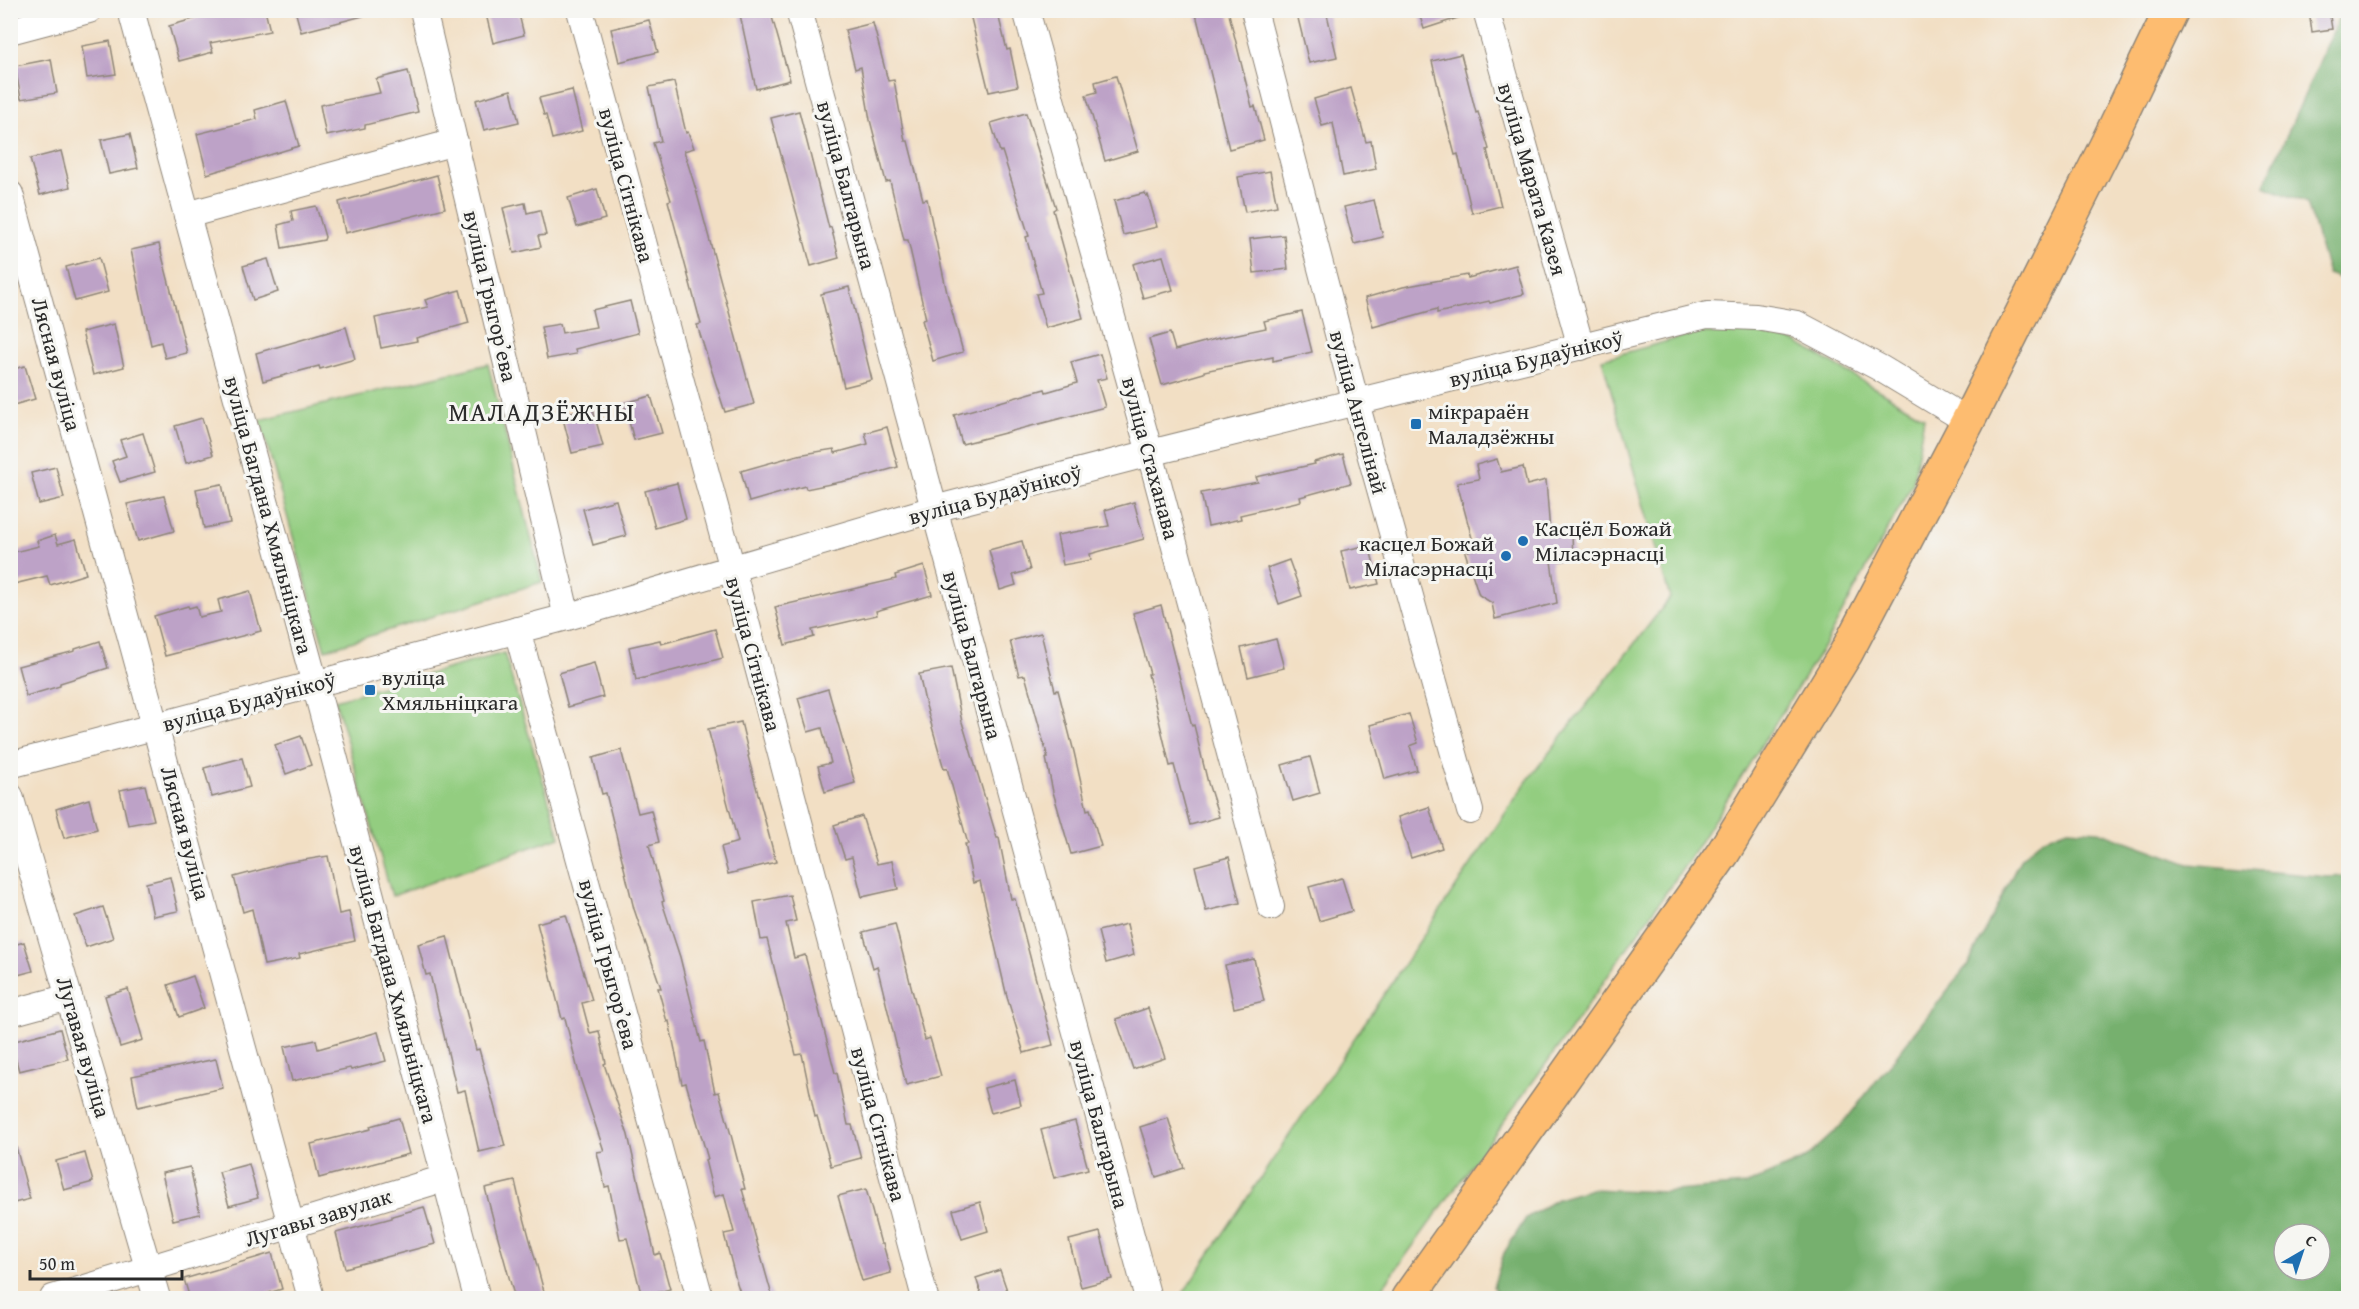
<svg xmlns="http://www.w3.org/2000/svg" width="2359" height="1309" font-family="'Gentium Book Plus',serif">
<style>
.green{fill:#93cd80;stroke:#5f7c56;stroke-width:1.5}
.forest{fill:#76b06e;stroke:#506e4c;stroke-width:1.5;fill-rule:evenodd}
.building{fill:#bda2c7}
.lines{fill:none;stroke-linecap:round;stroke-linejoin:round}
.minor-casing{stroke:#8e8578;stroke-width:28}
.highway-casing{stroke:#8e8578;stroke-width:36}
.minor{stroke:#fff;stroke-width:26}
.highway{stroke:#fdbc70;stroke-width:33}
.poi-dot{fill:#1f6fb2;stroke:#f6f6f2;stroke-width:2}
.labels{text-anchor:middle;stroke-width:6;stroke-linejoin:round;paint-order:stroke}
.street-label{font-size:22px;fill:#2b2b2b;stroke:#f6f6f2}
.poi-label{font-size:22px;fill:#2b2b2b;stroke:#f6f6f2;text-anchor:start}
.quarter-label{font-size:26px;letter-spacing:1.5px;fill:#2b2b2b;stroke:#f6f6f2}
</style>
<rect width="100%" height="100%" fill="#f6f6f2"/>
<filter id="ink" filterUnits="userSpaceOnUse"><feTurbulence type="fractalNoise" baseFrequency=".0167" numOctaves="2"/><feDisplacementMap in="SourceGraphic" scale="12" xChannelSelector="R" yChannelSelector="G"/><feConvolveMatrix kernelMatrix="1 2 1 2 8 2 1 2 1" color-interpolation-filters="sRGB"/></filter>
<filter id="wash" filterUnits="userSpaceOnUse"><feTurbulence type="fractalNoise" baseFrequency=".008" numOctaves="4" result="noise"/><feDisplacementMap in="SourceGraphic" scale="24" xChannelSelector="R" yChannelSelector="G"/><feGaussianBlur stdDeviation="1.35" result="paint"/><feColorMatrix in="noise" values="0 0 0 0 0 0 0 0 0 0 0 0 0 0 0 0 0 1.4 0 .05"/><feComposite in="paint" operator="in"/></filter>
<g filter="url(#wash)">
<rect width="100%" height="100%" fill="#f2dfc4"/>
<g class="green">
<polygon points="1708,330 1763,333 1796,342 1924,417 1913,483 1824,646 1690,858 1564,1039 1375,1298 1180,1298 1527,781 1670,598 1602,359"/>
<polygon points="488,364 542,582 325,650 260,420"/>
<polygon points="504,653 560,837 392,896 335,700"/>
</g>
<g class="forest">
<polygon points="2342,11 2348,11 2348,281 2328,274 2307,203 2264,186"/>
<path d="M2068 829 2099 831 2189 864 2327 877 2348 876V1298H1502L1493 1287 1504 1253 1526 1218 1557 1199 1591 1189 1664 1192 1745 1185 1805 1159 1841 1126 1969 963 2021 858 2042 839ZM2284 1234H2320V1270H2284Z"/>
</g>
<g id="blocks">
<g class="building">
<polygon points="224,10 265,10 270,31 210,43 213,52 179,61 169,26"/>
<polygon points="295,10 362,10 363,16 301,32"/>
<polygon points="485,10 518,10 524,35 493,43"/>
<polygon points="739,10 770,10 790,80 756,89"/>
<polygon points="969,10 997,10 1007,50 1010,49 1018,86 989,92"/>
<polygon points="1195,10 1228,10 1252,107 1255,106 1264,140 1229,149"/>
<polygon points="1296,10 1326,10 1337,57 1309,63"/>
<polygon points="1418,10 1469,10 1470,14 1424,29"/>
<polygon points="2309,10 2329,10 2332,29 2312,32"/>
<polygon points="649,20 658,52 619,62 611,29"/>
<polygon points="873,23 888,81 894,80 905,141 908,141 923,200 927,199 947,293 963,352 933,361 922,320 926,319 908,240 904,240 890,181 886,182 870,120 861,67 855,69 845,30"/>
<polygon points="110,41 116,74 87,78 82,46"/>
<polygon points="1461,54 1476,113 1478,112 1489,149 1487,150 1501,206 1472,213 1458,154 1455,155 1446,121 1432,61"/>
<polygon points="51,59 57,93 21,99 15,66"/>
<polygon points="408,71 418,112 365,125 365,128 326,136 320,105 380,93 376,79"/>
<polygon points="1116,76 1138,151 1105,161 1086,95 1097,92 1095,82"/>
<polygon points="674,82 686,133 688,132 694,148 684,151 696,190 754,404 725,412 697,325 701,324 668,201 671,200 653,143 661,141 649,87"/>
<polygon points="1351,88 1366,142 1371,141 1376,169 1343,176 1333,123 1322,126 1314,99"/>
<polygon points="511,90 519,122 484,130 476,100"/>
<polygon points="572,90 582,131 552,139 546,115 544,115 539,98"/>
<polygon points="286,101 299,146 207,174 197,134 257,119 255,110"/>
<polygon points="799,111 829,228 831,227 839,258 811,266 771,118"/>
<polygon points="1026,113 1056,208 1053,210 1083,318 1046,328 1036,294 1042,293 1026,237 1029,236 1002,151 1000,152 991,123"/>
<polygon points="130,134 138,168 109,174 101,140"/>
<polygon points="61,151 70,187 40,195 30,159"/>
<polygon points="1270,171 1277,206 1245,212 1238,177"/>
<polygon points="437,175 445,208 345,233 339,202"/>
<polygon points="597,189 605,219 577,227 568,198"/>
<polygon points="1145,193 1146,196 1148,195 1157,227 1123,235 1114,201"/>
<polygon points="1374,200 1383,237 1354,244 1344,207"/>
<polygon points="525,203 527,213 540,210 546,235 538,236 541,247 514,253 503,208"/>
<polygon points="316,206 325,237 324,240 282,248 278,225 293,221 291,211"/>
<polygon points="1284,235 1288,269 1254,273 1250,239"/>
<polygon points="159,244 187,353 165,358 161,342 151,345 131,250"/>
<polygon points="1163,256 1173,290 1143,298 1133,264"/>
<polygon points="99,258 108,292 75,301 66,267"/>
<polygon points="268,259 278,292 253,300 243,266"/>
<polygon points="1516,265 1524,294 1490,303 1489,301 1437,313 1437,309 1373,327 1365,298 1403,287 1467,275 1468,278"/>
<polygon points="849,287 872,380 844,387 821,294"/>
<polygon points="460,290 469,323 416,338 417,341 381,348 375,318 428,307 425,300"/>
<polygon points="630,301 638,333 575,349 576,354 547,359 541,327 560,324 562,333 596,327 592,310"/>
<polygon points="1302,312 1312,352 1273,361 1273,357 1204,371 1204,373 1162,385 1149,339 1170,333 1175,350 1219,338 1266,328 1264,321"/>
<polygon points="114,324 124,367 93,375 82,332"/>
<polygon points="346,327 355,359 320,369 319,366 263,381 256,353"/>
<polygon points="1100,354 1107,378 1097,380 1105,407 962,444 954,415 1045,389 1046,392 1077,383 1071,362"/>
<polygon points="25,366 35,399 10,406 10,370"/>
<polygon points="651,396 662,433 634,440 624,403"/>
<polygon points="592,406 603,446 572,453 562,415"/>
<polygon points="202,418 213,455 186,463 175,426"/>
<polygon points="887,427 898,467 860,478 806,489 805,486 749,502 741,471 798,455 834,449 835,453 868,444 865,433"/>
<polygon points="143,433 155,472 120,482 112,461 126,456 120,440"/>
<polygon points="1343,454 1351,483 1300,497 1301,501 1240,515 1241,519 1208,526 1201,493 1258,482 1256,477 1315,464 1314,462"/>
<polygon points="1497,459 1501,472 1523,467 1527,485 1546,480 1550,533 1572,532 1573,560 1551,561 1557,603 1495,619 1492,603 1479,595 1465,552 1475,549 1457,483 1479,479 1476,465"/>
<polygon points="56,467 64,498 39,504 31,473"/>
<polygon points="677,483 686,519 655,528 645,491"/>
<polygon points="222,484 230,523 204,528 196,489"/>
<polygon points="164,496 174,531 138,541 127,504"/>
<polygon points="616,500 626,536 593,545 583,509"/>
<polygon points="1134,502 1144,539 1090,554 1091,560 1063,565 1057,535 1109,526 1105,510"/>
<polygon points="55,535 58,544 76,539 86,574 50,585 47,576 10,585 10,553 39,546 37,541"/>
<polygon points="1022,541 1030,570 1013,575 1016,585 1000,590 989,550"/>
<polygon points="1369,545 1379,584 1350,590 1341,551"/>
<polygon points="1289,560 1302,596 1279,604 1267,568"/>
<polygon points="924,566 932,595 876,611 877,615 812,630 814,637 785,645 775,607 896,579 895,575"/>
<polygon points="250,591 261,631 165,656 154,616 188,606 189,608 196,606 199,617 221,612 218,600"/>
<polygon points="1161,605 1192,726 1194,725 1208,783 1219,817 1190,825 1174,765 1170,766 1148,674 1150,674 1133,613"/>
<polygon points="715,629 723,658 636,680 629,647 660,640 661,644"/>
<polygon points="1041,633 1055,691 1058,690 1074,752 1087,810 1090,809 1101,846 1071,854 1053,792 1046,758 1048,758 1025,675 1019,676 1010,641"/>
<polygon points="1276,639 1284,668 1248,677 1241,648"/>
<polygon points="100,641 108,668 60,683 60,686 26,696 18,666 75,651 75,649"/>
<polygon points="594,663 603,697 568,707 559,673"/>
<polygon points="951,668 962,722 997,838 999,838 1011,899 1015,899 1053,1045 1024,1053 1007,997 980,881 973,883 965,844 968,844 947,768 944,769 925,702 919,674"/>
<polygon points="828,689 855,783 825,792 818,766 831,763 822,728 808,732 798,698"/>
<polygon points="1409,714 1418,743 1410,746 1417,770 1385,779 1370,725"/>
<polygon points="741,722 749,755 748,756 776,862 728,874 721,847 738,842 708,729"/>
<polygon points="301,736 311,765 286,774 275,745"/>
<polygon points="621,750 638,813 651,810 659,842 649,845 664,901 662,902 680,957 701,1042 704,1041 715,1093 719,1092 731,1135 745,1189 742,1189 773,1299 742,1299 736,1280 724,1234 734,1232 724,1194 714,1197 705,1160 708,1159 686,1083 682,1084 669,1021 667,1022 658,988 661,988 634,909 606,793 602,794 593,758"/>
<polygon points="1310,757 1320,793 1293,801 1282,765"/>
<polygon points="242,758 250,787 212,797 204,768"/>
<polygon points="145,785 154,820 128,825 120,790"/>
<polygon points="89,799 97,829 64,838 56,809"/>
<polygon points="1429,807 1442,848 1411,858 1398,817"/>
<polygon points="862,816 877,864 892,861 898,889 862,897 852,857 845,859 834,825"/>
<polygon points="328,856 339,914 349,912 355,941 299,954 300,958 264,965 252,909 243,912 234,877 286,863"/>
<polygon points="1229,857 1240,903 1206,911 1195,866"/>
<polygon points="170,877 178,911 153,916 146,883"/>
<polygon points="1342,878 1352,911 1319,921 1309,887"/>
<polygon points="790,895 796,921 786,923 794,958 805,955 835,1073 837,1073 848,1125 852,1125 861,1158 831,1166 817,1116 815,1117 802,1054 796,1055 767,939 761,940 754,902"/>
<polygon points="103,907 113,938 86,947 75,916"/>
<polygon points="566,915 592,1000 582,1003 590,1033 599,1031 606,1063 604,1064 628,1135 655,1255 660,1253 670,1289 642,1297 627,1238 620,1239 609,1186 605,1187 597,1152 604,1151 580,1078 565,1018 562,1019 537,923"/>
<polygon points="895,924 925,1040 930,1038 941,1076 906,1085 877,966 873,968 863,932"/>
<polygon points="1127,924 1134,955 1106,963 1098,931"/>
<polygon points="447,936 476,1050 479,1049 505,1146 479,1152 465,1090 457,1092 430,974 426,975 418,944"/>
<polygon points="24,942 33,971 10,977 10,946"/>
<polygon points="1254,959 1264,1001 1234,1008 1225,965"/>
<polygon points="193,976 204,1008 179,1017 168,985"/>
<polygon points="128,989 143,1040 120,1047 105,996"/>
<polygon points="1148,1008 1165,1058 1133,1069 1116,1019"/>
<polygon points="60,1029 68,1059 19,1071 11,1042"/>
<polygon points="378,1032 386,1061 351,1070 350,1068 292,1081 284,1047 316,1040 318,1049"/>
<polygon points="216,1059 223,1088 138,1107 132,1076"/>
<polygon points="1015,1080 1021,1105 991,1113 984,1088"/>
<polygon points="399,1118 409,1154 319,1178 311,1144 371,1129 370,1126"/>
<polygon points="1168,1118 1184,1168 1156,1177 1140,1127"/>
<polygon points="1075,1121 1088,1169 1054,1178 1041,1130"/>
<polygon points="10,1147 16,1147 30,1199 10,1204"/>
<polygon points="85,1153 93,1182 64,1190 56,1161"/>
<polygon points="249,1164 258,1198 229,1206 219,1172"/>
<polygon points="190,1167 200,1214 173,1220 162,1173"/>
<polygon points="515,1181 520,1203 546,1299 515,1299 496,1230 485,1188"/>
<polygon points="866,1189 881,1244 883,1244 891,1273 862,1281 838,1196"/>
<polygon points="980,1202 988,1231 962,1239 953,1210"/>
<polygon points="424,1207 435,1244 345,1268 336,1233 392,1218 392,1216"/>
<polygon points="1100,1232 1112,1279 1081,1287 1069,1240"/>
<polygon points="272,1253 282,1289 249,1299 190,1299 184,1279"/>
<polygon points="1000,1270 1010,1299 983,1299 976,1278"/>
</g>
</g>
</g>
<g filter="url(#ink)">
<use href="#blocks" fill-opacity="0" stroke="#8e8578" stroke-width="1.5"/>
<g class="lines">
<g class="minor-casing">
<g id="minor">
<polyline points="131,10 315,684 477,1298"/>
<polyline points="423,10 567,617"/>
<polyline points="580,10 732,569 925,1298"/>
<polyline points="799,10 1148,1298"/>
<polyline points="1026,10 1150,453 1271,907"/>
<polyline points="1254,10 1356,403 1470,811"/>
<polyline points="1486,10 1581,347"/>
<polyline points="10,31 89,10"/>
<polyline points="10,194 311,1298"/>
<polyline points="187,215 455,142"/>
<polyline points="517,630 700,1298"/>
<polyline points="10,765 567,617 934,509 1150,453 1707,315 1756,317 1797,324 1880,368 1968,421"/>
<polyline points="10,796 157,1298"/>
<polyline points="10,1013 69,997"/>
<polyline points="53,1298 445,1178"/>
</g>
</g>
<g class="highway-casing">
<polyline id="highway" points="1408,1298 1723,853 1846,653 1968,421 2106,146 2171,10"/>
</g>
<use href="#minor" class="minor"/>
<use href="#highway" class="highway"/>
</g>
</g>
<g class="poi-dot">
<rect x="1410" y="418" width="12" height="12" rx="3"/>
<circle cx="1523" cy="541" r="6"/>
<circle cx="1506" cy="556" r="6"/>
<rect x="364" y="684" width="12" height="12" rx="3"/>
</g>
<g class="labels">
<g class="street-label">
<text transform="translate(1533 179) rotate(74)" y="8">вуліца Марата Казея</text>
<text transform="translate(627 185) rotate(75)" y="8">вуліца Сітнікава</text>
<text transform="translate(847 185) rotate(75)" y="8">вуліца Балгарына</text>
<text transform="translate(491 296) rotate(77)" y="8">вуліца Грыгорʼева</text>
<text transform="translate(1536 358) rotate(-14)" y="8">вуліца Будаўнікоў</text>
<text transform="translate(57 364) rotate(75)" y="8">Лясная вуліца</text>
<text transform="translate(1359 412) rotate(75)" y="8">вуліца Ангелінай</text>
<text transform="translate(1151 458) rotate(75)" y="8">вуліца Стаханава</text>
<text transform="translate(995 494) rotate(-15)" y="8">вуліца Будаўнікоў</text>
<text transform="translate(269 515) rotate(75)" y="8">вуліца Багдана Хмяльніцкага</text>
<text transform="translate(754 654) rotate(75)" y="8">вуліца Сітнікава</text>
<text transform="translate(973 655) rotate(75)" y="8">вуліца Балгарына</text>
<text transform="translate(249 701) rotate(-15)" y="8">вуліца Будаўнікоў</text>
<text transform="translate(186 833) rotate(75)" y="8">Лясная вуліца</text>
<text transform="translate(609 964) rotate(75)" y="8">вуліца Грыгорʼева</text>
<text transform="translate(394 984) rotate(75)" y="8">вуліца Багдана Хмяльніцкага</text>
<text transform="translate(84 1047) rotate(74)" y="8">Лугавая вуліца</text>
<text transform="translate(879 1124) rotate(75)" y="8">вуліца Сітнікава</text>
<text transform="translate(1100 1124) rotate(75)" y="8">вуліца Балгарына</text>
<text transform="translate(318 1217) rotate(-17)" y="8">Лугавы завулак</text>
</g>
<g class="poi-label">
<text x="1428" y="419">мікрараён<tspan x="1428" dy="25">Маладзёжны</tspan></text>
<text x="1535" y="536">Касцёл Божай<tspan x="1535" dy="25">Міласэрнасці</tspan></text>
<text x="1494" y="551" text-anchor="end">касцел Божай<tspan x="1494" dy="25">Міласэрнасці</tspan></text>
<text x="382" y="685">вуліца<tspan x="382" dy="25">Хмяльніцкага</tspan></text>
</g>
<g class="quarter-label">
<text x="542" y="421">МАЛАДЗЁЖНЫ</text>
</g>
</g>
<rect width="2359" height="1309" fill="none" stroke="#f6f6f2" stroke-width="36"/>
<g transform="translate(2302 1252) rotate(39)"><circle r="28" fill="#f6f6f2" stroke="#a5a5a2" stroke-width="1.5"/>
<path d="M0-4.5L10 22L0 15L-10 22Z" fill="#1f6fb2"/>
<text y="-9" font-size="16" font-weight="bold" text-anchor="middle" fill="#2b2b2b">С</text>
</g>
<path d="M30 1270v9h152v-9" fill="none" stroke="#2b2b2b" stroke-width="3"/>
<text x="39" y="1270" font-size="18" fill="#2b2b2b" stroke="#f6f6f2" stroke-width="4.5" paint-order="stroke">50 m</text>
</svg>
